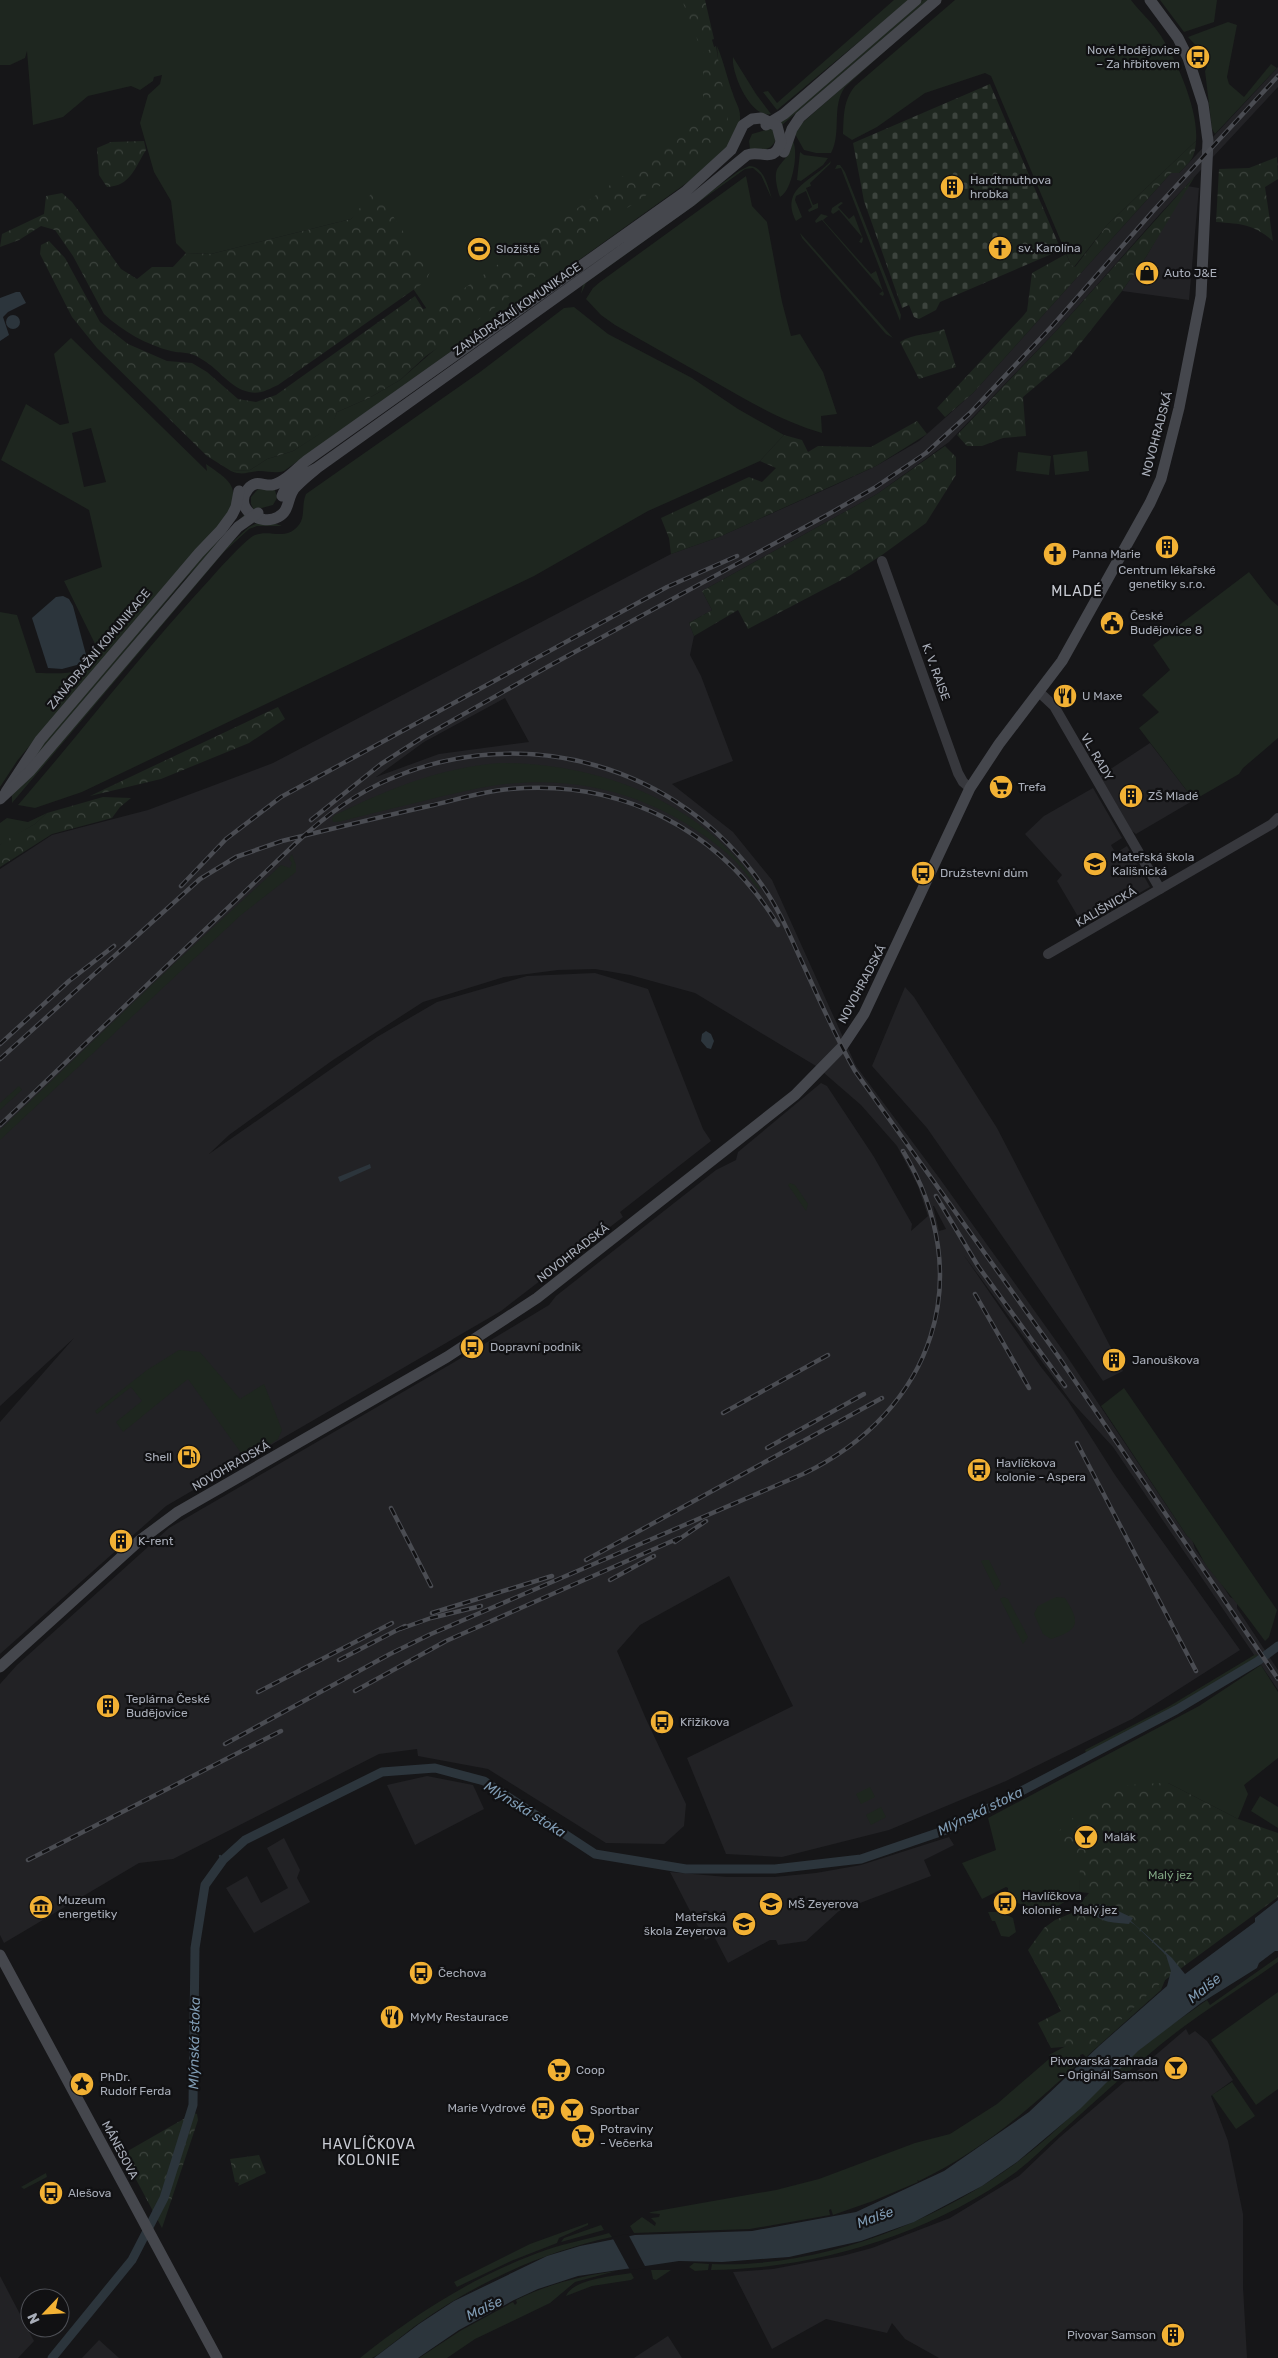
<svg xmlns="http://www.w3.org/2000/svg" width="1278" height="2358" font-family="Rubik,sans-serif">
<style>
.built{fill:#222225;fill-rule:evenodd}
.green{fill:#1e261f;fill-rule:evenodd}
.forest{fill:url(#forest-crowns)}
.cemetery{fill:url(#cemetery-stones)}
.water{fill:#2c353c}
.pier{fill:#161618}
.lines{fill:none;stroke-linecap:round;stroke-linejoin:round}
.stream{stroke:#2c353c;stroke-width:2.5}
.canal{stroke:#2c353c;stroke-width:9}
.tertiary{stroke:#37383d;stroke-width:10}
.secondary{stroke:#45474d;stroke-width:11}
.rail-casing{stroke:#4a4c52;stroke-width:4.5}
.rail{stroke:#111113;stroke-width:2.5;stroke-dasharray:8;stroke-linecap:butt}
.labels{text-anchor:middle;stroke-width:4.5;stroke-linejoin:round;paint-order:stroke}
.poi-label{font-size:12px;fill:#a8adb8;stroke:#111113;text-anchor:start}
.street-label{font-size:12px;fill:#a8adb8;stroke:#111113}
.park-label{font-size:12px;fill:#7fa381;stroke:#111113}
.neighbourhood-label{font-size:14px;letter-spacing:1px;fill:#c9ccd4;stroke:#111113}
.water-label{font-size:14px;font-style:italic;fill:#7f9bb3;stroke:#111113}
</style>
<defs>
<pattern id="forest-crowns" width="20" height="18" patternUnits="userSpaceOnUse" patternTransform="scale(1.25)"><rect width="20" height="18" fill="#1e261f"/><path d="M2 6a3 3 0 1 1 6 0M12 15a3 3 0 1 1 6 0" fill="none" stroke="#3c433d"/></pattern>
<pattern id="cemetery-stones" width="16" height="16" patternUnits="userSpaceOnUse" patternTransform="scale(1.25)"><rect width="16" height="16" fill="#1e261f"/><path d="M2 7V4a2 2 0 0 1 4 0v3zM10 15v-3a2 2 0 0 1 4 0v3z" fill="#3c433d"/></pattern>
</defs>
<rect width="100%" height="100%" fill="#161618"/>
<g class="built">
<path d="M1278 67V87L1159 215 1058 329 949 442 877 494 702 591 712 610 689 623 694 636 690 655 701 676 733 761 672 784 733 832 772 880 856 1066 940 1179 1064 1352 1187 1536 1192 1539 1195 1549 1210 1570 1214 1572 1230 1597 1234 1599 1237 1603V1608L1278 1670V1690L1113 1447 1070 1400 963 1254 1041 1367 1068 1401 1115 1475 1240 1650 1132 1719 1006 1781 889 1830 782 1857 726 1854 687 1758 793 1706 729 1576 640 1625 617 1651 646 1719 686 1804 684 1826 664 1844 606 1843 488 1769 418 1756 417 1749 379 1754 173 1859 139 1863 4 1943 0 1935V1684L17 1665 169 1528 451 1364 549 1305 556 1296 716 1170 736 1160 738 1152 821 1083 827 1086 874 1157 912 1224 911 1231 928 1216 918 1186 897 1146 861 1105 816 1066 695 993 630 975 595 969 558 970 504 977 423 1002 333 1060 229 1135 209 1154 377 1037 437 1002 527 976 595 973 648 989 703 1129 711 1141 620 1212 623 1217 501 1311 166 1506 0 1654V1422L74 1338 0 1406V869L52 835 148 810 273 763 671 554 719 537 833 486 876 466 919 441 973 393 1171 173H1179L1184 168ZM505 698 529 742 439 754 376 777 424 742ZM933 1206H934L946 1229 939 1231Z"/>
<polygon points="1187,186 1199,188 1189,300 1122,291 1146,257"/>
<polygon points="1150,743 1194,800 1136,834 1132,831 1100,776"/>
<polygon points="1093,788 1122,838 1111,845 1112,847 1116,853 1127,846 1150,887 1083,925 1057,881 1062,875 1025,834 1044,816"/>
<polygon points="905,987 914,997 997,1128 1123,1371 1103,1381 927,1128 872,1066"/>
<polygon points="427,1776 473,1785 484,1809 415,1845 387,1785"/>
<polygon points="949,1837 954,1845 924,1860 931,1876 839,1911 806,1941 778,1945 776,1940 770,1940 728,1963 714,1936 705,1940 670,1872 727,1877 774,1877 816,1873 861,1865"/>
<polygon points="284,1838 300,1870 297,1878 310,1902 254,1933 226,1888 247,1876 261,1903 288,1888 267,1848"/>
<polygon points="1186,2029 1189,2035 1195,2031 1207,2041 1233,2080 1211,2096 1228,2141 1243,2214 1243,2287 1247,2358 939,2358 905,2339 892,2323 887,2333 826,2319 772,2349 733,2272 773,2269 842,2256 872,2248 950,2218 1019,2176 1060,2137"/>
<polygon points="0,2276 34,2341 18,2358 0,2358"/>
<polygon points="668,2336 682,2358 634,2358 640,2354"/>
<polygon points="99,2340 119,2358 82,2358"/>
</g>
<g class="green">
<path d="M0 0H701L718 61 717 46C724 62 727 78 733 94 735 101 740 108 740 116 742 139 717 158 702 172L284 471C274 474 269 471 259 471 248 472 242 476 231 471L250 470 267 459 293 451 331 426 337 412 369 398 400 380 447 339 360 210 351 219 211 254 186 253 176 243 171 201 154 172 140 123 148 95 160 84 162 75 154 77 153 81 140 90 131 86 88 96 63 117 33 125 27 51 25 58 10 65H0Z"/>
<polygon points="894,0 909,0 777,110 763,92 768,91 777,103"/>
<polygon points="923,0 928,0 782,125 779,122"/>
<path d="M942 0 845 87C831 106 842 133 831 153H816L804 150 795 134 801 124Z"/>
<path d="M955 0H1131C1140 12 1152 22 1161 36 1177 61 1199 111 1196 141L1108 224 1074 267 1071 265 991 76 985 73 925 93 877 127 852 140 843 134C844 115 843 101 855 86Z"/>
<polygon points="1160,0 1217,0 1214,22 1184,32"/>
<polygon points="1228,22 1237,25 1227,77 1229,84 1244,97 1271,64 1277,68 1215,134 1212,129 1205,71 1207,67 1202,52 1188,37"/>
<path d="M733 57 756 94 771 114C751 119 731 73 733 57Z"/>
<path d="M772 128 776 139C771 152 761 150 750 149L749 141 752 134Z"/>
<path d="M793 141C799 153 792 191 780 197 768 158 786 171 793 141Z"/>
<polygon points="800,152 804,155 828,158 823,165 801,181 797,180"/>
<path d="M831 161 830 164 810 183 811 186 806 188 813 205 818 203V208L809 212 808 210 812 207 806 191 796 196 795 200 802 217 796 221C780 188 811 182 831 161Z"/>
<polygon points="837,165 840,165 845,172 901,315 900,321 841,168 835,169"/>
<path d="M749 166C764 166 768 187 772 199L761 175 753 168 745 169 586 283 581 294 583 284 739 171Z"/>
<path d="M746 176 752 206 767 222 782 302 791 336 800 334 823 372 837 414 821 416 822 433C783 422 750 402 715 382 682 363 648 344 615 325L601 315 586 299 593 288 600 282Z"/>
<polygon points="841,202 843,203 838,207 849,219 854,215 863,239 862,243 859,242 862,237 839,210 833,214 831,212 832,208"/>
<polygon points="821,214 828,216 823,220 871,274 876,271 884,294 883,296 879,294 883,291 822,220 816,223 815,221"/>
<polygon points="800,233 893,338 886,334 802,238"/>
<path d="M574 307 608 334 692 378 738 409 784 435 760 461 648 511 534 576 82 792 35 808 18 805C83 730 144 650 212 577 219 569 248 537 255 535 270 529 285 541 298 526 306 517 301 505 306 494L480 372 564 308Z"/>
<path d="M71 338 207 471 206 464C232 482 241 487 226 519L64 704 17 761 0 787V612L17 615 36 673C65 673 79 677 100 654L64 581 102 567 89 510 1 460 26 404 60 425 69 423 54 354ZM91 428 106 482 84 487 72 433Z"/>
<polygon points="1087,451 1089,471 1055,475 1053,455"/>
<polygon points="1018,452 1051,456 1049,475 1016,471"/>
<polygon points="258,489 275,490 277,498 273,505 254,510 251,504 251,497"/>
<polygon points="245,514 247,516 185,579 26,770 30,759 194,565"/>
<polygon points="257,523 273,523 282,526 257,526 249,529 224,552 12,803 12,795 228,546 249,527"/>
<polygon points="1249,572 1270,599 1278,606 1278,738 1243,768 1239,774 1194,800 1139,728 1159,712 1142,695 1170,670 1153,645"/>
<path d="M500 763C601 763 702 802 760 888L759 890C749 878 740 865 729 855 654 790 562 768 466 791 433 798 400 807 366 815 355 817 344 822 333 822L332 818 335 815C391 788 439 768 500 763Z"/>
<polygon points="47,813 35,824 0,845 0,823 7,818 28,822"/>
<polygon points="292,854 296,865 296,872 241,915 0,1140 0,1130 179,959 281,865 290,868 292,863 289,859"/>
<polygon points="19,1086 22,1090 0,1110 0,1103"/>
<polygon points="790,1183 795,1185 808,1204 806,1211 788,1185"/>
<polygon points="179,1350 200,1352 240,1399 264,1384 282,1430 278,1439 253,1456 241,1453 188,1379 123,1432 116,1422 142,1401 131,1387 97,1414 95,1411 147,1370"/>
<path d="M1124 1388 1277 1610 1269 1637 1265 1641C1246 1615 1228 1592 1208 1568 1201 1559 1196 1542 1187 1536L1101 1406Z"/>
<polygon points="984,1560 989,1560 1001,1584 996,1591 981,1561"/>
<polygon points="1004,1597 1008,1599 1028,1637 1023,1644 1000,1599"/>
<path d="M1056 1597 1065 1598C1081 1623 1079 1630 1051 1639L1043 1634 1034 1614 1038 1606Z"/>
<polygon points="1256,1654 1258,1657 1193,1697 1087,1755 1085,1750 1168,1707"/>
<path d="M1261 1665 1278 1692V1758L1244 1785 1248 1794 1238 1819 1168 1783 1081 1866 1079 1892C1048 1915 1041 1914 1007 1898L1008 1888 1006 1887 982 1899 962 1863 996 1850 988 1818 1199 1706Z"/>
<polygon points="870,1787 875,1797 861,1804 856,1794"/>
<polygon points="1260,1796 1278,1807 1278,1828 1251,1811"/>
<polygon points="881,1807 886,1817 871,1825 866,1815"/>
<polygon points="988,1912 1001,1912 1013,1918 1016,1932 1009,1937 1001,1936 995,1921 992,1921"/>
<path d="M1278 1957V1962C1239 1990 1198 2014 1160 2045 1126 2073 1094 2102 1061 2132 1046 2145 1032 2160 1016 2172 931 2234 816 2269 711 2270L712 2264C819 2268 931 2225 1016 2163 1061 2130 1096 2089 1136 2052 1157 2033 1184 2017 1207 2000L1210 2005Z"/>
<path d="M1168 1973 1161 1990 1086 2057 1083 2054 1080 2055 1082 2060C1033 2106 981 2152 919 2181L917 2180 918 2182 873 2201 833 2215 831 2209 829 2210 830 2215 750 2229 634 2233 630 2226 642 2217 655 2226 656 2223 651 2218 659 2217 660 2214 649 2213 651 2212 776 2190 819 2179 915 2143 950 2134 997 2104 1049 2059V2055L1131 2011 1139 2000Z"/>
<polygon points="1278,1992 1278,2089 1256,2105 1211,2040"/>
<polygon points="1232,2082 1255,2116 1236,2129 1212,2095"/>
<polygon points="46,2173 47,2177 24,2189 21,2187"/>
<polygon points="588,2223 588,2225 559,2238 557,2243 511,2261 457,2287 454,2282 530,2244"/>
<polygon points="601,2225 604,2230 561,2242 564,2238"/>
<path d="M609 2233 612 2237C542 2252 476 2283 418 2324 409 2330 378 2356 372 2358 369 2358 364 2358 360 2358 416 2313 478 2274 546 2250 566 2243 588 2239 609 2233Z"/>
<polygon points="694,2263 709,2264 708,2270 695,2271 689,2267"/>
<polygon points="651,2270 671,2270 656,2280 653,2279"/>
<path d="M616 2271 575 2282 550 2303 475 2339 447 2358H419L460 2331 513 2302 515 2305 517 2303 516 2300C549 2284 580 2276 616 2271Z"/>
<path d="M631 2273 634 2278 631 2280 592 2286 566 2296C573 2279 614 2276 631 2273Z"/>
</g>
<g class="forest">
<polygon points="682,0 705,0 714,39 699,44"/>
<polygon points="716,46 729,127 697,161 602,225 489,312 426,356 400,380 369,398 337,412 332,426 293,451 267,459 250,470 231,471 207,456 97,348 72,317 40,254 41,245 49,241 65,258 100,322 128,344 167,361 192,363 207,372 238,399 256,402 276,395 415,296 423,309 442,304 681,135 697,119 703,109 703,53"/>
<path d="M144 141 146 150C135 167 131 186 107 187L99 175 97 148 111 142Z"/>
<path d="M1196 141C1195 158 1191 161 1179 173H1171L973 393 945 417 937 408 1023 316 1027 311 1032 273 1066 254 1071 265 1075 267 1108 224Z"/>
<path d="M1277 157 1278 179 1265 187 1273 241C1253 224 1242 224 1216 222L1219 169 1249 168Z"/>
<polygon points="1195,176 1146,257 1122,291 1068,359 1023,397 1026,436 1003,438 982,446 967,446 957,435 1058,329"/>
<path d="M375 189 430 272 426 281 278 385C269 389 260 395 249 392 230 388 220 370 203 360 190 351 185 354 171 351 147 345 122 331 104 314L73 256 55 230 41 226 19 240 0 247 2 234 44 214 46 196 62 193 72 202 121 269 137 279 152 267H173L186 253 211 254 351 219Z"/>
<path d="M944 329 956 367 919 379 900 342C915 333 929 335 944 329Z"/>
<polygon points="917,421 927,434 876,466 719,537 671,554 669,538 661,518 749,477 762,482 776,468 760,461 784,435 802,440 808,452 818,446 871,447"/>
<polygon points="945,446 956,457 956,475 926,523 882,555 849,576 748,629 738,610 694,636 689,623 712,610 702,591 877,494"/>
<polygon points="278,707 285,719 249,743 161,779 90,796"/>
<polygon points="103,797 131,798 120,807 112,818 52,834 0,867 0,845 3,842 35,824 47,813"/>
<path d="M1168 1783 1238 1819 1278 1833V1897L1157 1986 1095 2044 1051 2048 1038 2023 1061 2011 1028 1950 1044 1928 1055 1920 1072 1913 1089 1893 1079 1892 1080 1866 1050 1839 1074 1817 1084 1825C1089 1817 1094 1806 1101 1798 1116 1782 1147 1784 1168 1783Z"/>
<polygon points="194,2113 197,2114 198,2120 162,2228 123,2155 126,2152"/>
<polygon points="259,2155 266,2173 238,2186 239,2183 235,2182 230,2159"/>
</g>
<polygon class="cemetery" points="990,84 1061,250 940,302 936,310 919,319 914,317 909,305 902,308 864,201 853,143"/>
<g class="water">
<polygon points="16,292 20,292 26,303 8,312 3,317 9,335 0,341 0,298"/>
<circle cx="13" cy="322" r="7"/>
<polygon points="63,596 69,599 73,606 88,662 62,669 48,668 32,618 56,597"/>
<polygon points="706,1031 711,1034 714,1041 711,1049 707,1048 701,1041 702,1034"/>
<polygon points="370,1164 371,1168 340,1182 338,1177"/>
<path d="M1278 1900V1951H1275L1259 1963 1257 1968 1201 2003 1138 2051 1080 2109 1017 2162 982 2186 914 2222 861 2241 789 2257 722 2262 679 2261 578 2276 538 2289 514 2300 459 2330 418 2358H374L419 2324 454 2301 547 2256 580 2246 635 2235 752 2231 856 2212 944 2171 1029 2112 1099 2046 1167 1986 1171 1971 1166 1955 1135 1925 1130 1922 1129 1924C1115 1922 1100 1924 1092 1911V1906L1103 1904 1133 1918 1131 1921 1172 1958 1185 1974 1255 1922V1918Z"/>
</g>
<polygon class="pier" points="628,2234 646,2268 630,2270 612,2237"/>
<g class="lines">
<polyline class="stream" points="220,1856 223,1860"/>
<polyline class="canal" points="52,2358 132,2260 164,2198 193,2105 195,1948 205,1885 223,1860 245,1840 382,1772 435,1768 484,1781 595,1854 686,1869 775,1869 861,1859 949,1829 1176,1710 1258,1661 1278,1646"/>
<g class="tertiary">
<polyline points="882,561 958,773 963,782 970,788"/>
<polyline points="1039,692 1054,706 1160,889"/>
<polyline points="1048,954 1272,824 1278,818"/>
</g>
<g class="secondary">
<polyline points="766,125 784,114 916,0"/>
<polyline points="784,152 792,129 800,117 936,0"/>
<path d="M282 496C287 482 305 475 317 468L691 201 747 155C760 149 775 165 781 141L777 126 761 118 752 119 743 125 731 150 685 192 306 461C297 468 285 483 272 485 263 486 256 479 248 489 233 508 260 527 278 517 290 511 287 498 294 489 301 481 309 475 317 468"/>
<polyline points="6,792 40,740 199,553 221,530 232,515 236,507 239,491"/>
<polyline points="0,799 30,771 224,543 238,527 258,513"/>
<polyline points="0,1667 139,1541 178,1512 447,1357 537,1298 795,1095 842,1047 864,1014 970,788 999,744 1062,661 1150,503 1161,479 1179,408 1201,296 1208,141 1203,104 1188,58 1178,38 1150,0"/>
<polyline points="0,1955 217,2358"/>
</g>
<g class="rail-casing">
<g id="rail">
<polyline points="311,820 381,764 423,737 549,666 827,515 874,488 926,453 970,413 1053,325 1154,210 1278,76"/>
<polyline points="181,886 226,839 281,797 667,587 737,556"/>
<polyline points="0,1044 69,981 114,946"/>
<path d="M0 1059 200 879 236 857 282 841C331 829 380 817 429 806 456 800 483 791 510 789 622 779 720 830 778 925"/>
<path d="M0 1125 296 843C324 817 354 794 390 779 524 721 679 765 762 885 779 909 790 936 802 962 819 999 835 1036 855 1071L1058 1356 1278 1679"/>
<polyline points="936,1196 978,1266 1065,1386"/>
<polyline points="975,1294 1029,1388"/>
<polyline points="723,1413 828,1355"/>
<polyline points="1077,1443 1196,1671"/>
<polyline points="767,1448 864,1394"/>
<polyline points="391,1508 431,1586"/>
<polyline points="675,1542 706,1521"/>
<polyline points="586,1560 882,1398"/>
<polyline points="610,1580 654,1556"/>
<polyline points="432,1613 552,1576"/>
<polyline points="400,1629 431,1618 481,1606"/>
<polyline points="339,1660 405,1626"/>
<polyline points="355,1691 446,1641 679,1538"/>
<polyline points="258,1692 392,1623"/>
<path d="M225 1744 390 1654 431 1634 803 1474C934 1411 979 1277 903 1151"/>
<polyline points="28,1860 281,1731"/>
</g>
</g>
<use href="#rail" class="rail"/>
</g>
<defs>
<g id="bus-disc" transform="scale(1.25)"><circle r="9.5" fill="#f2b134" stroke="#111113"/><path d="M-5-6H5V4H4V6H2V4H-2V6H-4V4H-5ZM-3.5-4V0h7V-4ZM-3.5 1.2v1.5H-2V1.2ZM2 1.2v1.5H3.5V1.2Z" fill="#111"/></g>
<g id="building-disc" transform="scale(1.25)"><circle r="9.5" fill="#f2b134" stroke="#111113"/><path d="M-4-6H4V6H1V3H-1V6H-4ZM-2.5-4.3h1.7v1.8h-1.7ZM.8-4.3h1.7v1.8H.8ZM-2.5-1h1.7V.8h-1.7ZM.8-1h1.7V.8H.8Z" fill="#111"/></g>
<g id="church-disc" transform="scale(1.25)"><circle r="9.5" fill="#f2b134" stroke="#111113"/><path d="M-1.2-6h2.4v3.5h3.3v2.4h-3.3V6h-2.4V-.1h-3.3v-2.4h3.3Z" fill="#111"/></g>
<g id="stadium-disc" transform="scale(1.25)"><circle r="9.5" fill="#f2b134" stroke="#111113"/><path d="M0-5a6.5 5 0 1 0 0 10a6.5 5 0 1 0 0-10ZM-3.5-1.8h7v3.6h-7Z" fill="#111"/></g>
<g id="shop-disc" transform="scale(1.25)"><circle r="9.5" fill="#f2b134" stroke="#111113"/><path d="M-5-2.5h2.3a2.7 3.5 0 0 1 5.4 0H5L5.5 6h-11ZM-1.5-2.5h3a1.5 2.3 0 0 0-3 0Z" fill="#111"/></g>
<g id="civic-disc" transform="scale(1.25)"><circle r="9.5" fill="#f2b134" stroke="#111113"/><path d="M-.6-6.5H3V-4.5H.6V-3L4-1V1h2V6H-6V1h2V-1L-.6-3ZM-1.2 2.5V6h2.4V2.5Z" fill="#111"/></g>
<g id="restaurant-disc" transform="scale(1.25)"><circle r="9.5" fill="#f2b134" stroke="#111113"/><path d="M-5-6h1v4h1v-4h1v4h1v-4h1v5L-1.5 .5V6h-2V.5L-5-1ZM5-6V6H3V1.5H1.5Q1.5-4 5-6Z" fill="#111"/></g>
<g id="supermarket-disc" transform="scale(1.25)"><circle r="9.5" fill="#f2b134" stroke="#111113"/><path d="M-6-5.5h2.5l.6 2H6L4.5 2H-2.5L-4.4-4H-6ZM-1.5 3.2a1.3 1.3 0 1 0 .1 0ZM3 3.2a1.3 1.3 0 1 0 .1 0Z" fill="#111"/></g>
<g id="school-disc" transform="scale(1.25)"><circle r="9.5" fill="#f2b134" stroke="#111113"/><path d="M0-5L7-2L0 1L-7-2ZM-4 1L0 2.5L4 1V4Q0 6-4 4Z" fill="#111"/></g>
<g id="fuel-disc" transform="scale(1.25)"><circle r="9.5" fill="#f2b134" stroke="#111113"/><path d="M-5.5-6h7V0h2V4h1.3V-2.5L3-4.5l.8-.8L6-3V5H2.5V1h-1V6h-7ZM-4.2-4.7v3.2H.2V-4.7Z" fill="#111"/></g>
<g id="bar-disc" transform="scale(1.25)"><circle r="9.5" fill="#f2b134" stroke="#111113"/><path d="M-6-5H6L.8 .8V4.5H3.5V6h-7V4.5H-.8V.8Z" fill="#111"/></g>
<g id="museum-disc" transform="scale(1.25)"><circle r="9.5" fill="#f2b134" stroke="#111113"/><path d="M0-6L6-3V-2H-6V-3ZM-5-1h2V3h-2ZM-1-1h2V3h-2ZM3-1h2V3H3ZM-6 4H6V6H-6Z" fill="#111"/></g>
<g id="sight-disc" transform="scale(1.25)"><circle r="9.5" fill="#f2b134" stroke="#111113"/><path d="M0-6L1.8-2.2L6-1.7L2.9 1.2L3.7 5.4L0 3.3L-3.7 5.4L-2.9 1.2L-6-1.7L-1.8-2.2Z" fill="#111"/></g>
</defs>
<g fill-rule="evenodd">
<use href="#bus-disc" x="1198" y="57"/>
<use href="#building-disc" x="952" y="187"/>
<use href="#church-disc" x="1000" y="248"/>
<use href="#stadium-disc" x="479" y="249"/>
<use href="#shop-disc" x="1147" y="273"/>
<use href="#building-disc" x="1167" y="547"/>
<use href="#church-disc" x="1055" y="554"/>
<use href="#civic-disc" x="1112" y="623"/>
<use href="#restaurant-disc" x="1065" y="696"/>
<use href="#supermarket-disc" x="1001" y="787"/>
<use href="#building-disc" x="1131" y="796"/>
<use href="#school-disc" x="1095" y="864"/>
<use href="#bus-disc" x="923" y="873"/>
<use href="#bus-disc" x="472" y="1347"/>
<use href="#building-disc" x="1114" y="1360"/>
<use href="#fuel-disc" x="189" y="1457"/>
<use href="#bus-disc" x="979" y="1470"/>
<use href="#building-disc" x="121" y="1541"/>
<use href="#building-disc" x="108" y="1706"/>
<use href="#bus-disc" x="662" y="1722"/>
<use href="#bar-disc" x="1086" y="1837"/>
<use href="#bus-disc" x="1005" y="1903"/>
<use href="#school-disc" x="771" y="1904"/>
<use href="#museum-disc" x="41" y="1907"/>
<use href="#school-disc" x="744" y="1924"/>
<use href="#bus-disc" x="421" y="1973"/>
<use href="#restaurant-disc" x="392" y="2017"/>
<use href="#bar-disc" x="1176" y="2068"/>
<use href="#supermarket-disc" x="559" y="2070"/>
<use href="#sight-disc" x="82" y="2084"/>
<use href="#bus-disc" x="543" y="2108"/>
<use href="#bar-disc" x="572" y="2110"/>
<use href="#supermarket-disc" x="583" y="2136"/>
<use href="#bus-disc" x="51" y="2193"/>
<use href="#building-disc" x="1173" y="2335"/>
</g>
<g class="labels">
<g class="poi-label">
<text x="1180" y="54" text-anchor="end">Nové Hodějovice<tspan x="1180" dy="14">– Za hřbitovem</tspan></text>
<text x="970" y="184">Hardtmuthova<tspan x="970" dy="14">hrobka</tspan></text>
<text x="1018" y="252">sv. Karolína</text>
<text x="496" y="253">Složiště</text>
<text x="1164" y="277">Auto J&amp;E</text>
<text x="1072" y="558">Panna Marie</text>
<text x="1167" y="574" text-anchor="middle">Centrum lékařské<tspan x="1167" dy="14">genetiky s.r.o.</tspan></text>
<text x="1130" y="620">České<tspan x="1130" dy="14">Budějovice 8</tspan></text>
<text x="1082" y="700">U Maxe</text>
<text x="1018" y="791">Trefa</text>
<text x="1148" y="800">ZŠ Mladé</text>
<text x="1112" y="861">Mateřská škola<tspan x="1112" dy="14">Kališnická</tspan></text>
<text x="940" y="877">Družstevní dům</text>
<text x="490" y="1351">Dopravní podnik</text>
<text x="1132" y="1364">Janouškova</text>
<text x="172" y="1461" text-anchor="end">Shell</text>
<text x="996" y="1467">Havlíčkova<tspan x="996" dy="14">kolonie - Aspera</tspan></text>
<text x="138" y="1545">K-rent</text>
<text x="126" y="1703">Teplárna České<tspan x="126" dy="14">Budějovice</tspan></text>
<text x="680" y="1726">Křižíkova</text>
<text x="1104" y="1841">Malák</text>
<text x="1022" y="1900">Havlíčkova<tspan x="1022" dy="14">kolonie - Malý jez</tspan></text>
<text x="58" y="1904">Muzeum<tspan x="58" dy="14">energetiky</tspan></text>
<text x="788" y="1908">MŠ Zeyerova</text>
<text x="726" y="1921" text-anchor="end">Mateřská<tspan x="726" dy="14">škola Zeyerova</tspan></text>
<text x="438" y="1977">Čechova</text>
<text x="410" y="2021">MyMy Restaurace</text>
<text x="1158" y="2065" text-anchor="end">Pivovarská zahrada<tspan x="1158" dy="14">- Originál Samson</tspan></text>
<text x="576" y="2074">Coop</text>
<text x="100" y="2081">PhDr.<tspan x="100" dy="14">Rudolf Ferda</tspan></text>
<text x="526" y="2112" text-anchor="end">Marie Vydrové</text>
<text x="590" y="2114">Sportbar</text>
<text x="600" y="2133">Potraviny<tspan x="600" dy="14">- Večerka</tspan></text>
<text x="68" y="2197">Alešova</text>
<text x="1156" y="2339" text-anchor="end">Pivovar Samson</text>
</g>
<g class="street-label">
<text transform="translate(517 309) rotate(-35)" y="4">ZANÁDRAŽNÍ KOMUNIKACE</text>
<text transform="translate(1157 434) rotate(-75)" y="4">NOVOHRADSKÁ</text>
<text transform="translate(99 649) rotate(-50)" y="4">ZANÁDRAŽNÍ KOMUNIKACE</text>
<text transform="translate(936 672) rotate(70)" y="4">K. V. RAISE</text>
<text transform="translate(1097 757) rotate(60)" y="4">VL. RADY</text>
<text transform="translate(1106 907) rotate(-30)" y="4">KALIŠNICKÁ</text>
<text transform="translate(862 984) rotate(-62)" y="4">NOVOHRADSKÁ</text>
<text transform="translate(573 1253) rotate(-38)" y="4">NOVOHRADSKÁ</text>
<text transform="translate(231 1466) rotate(-30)" y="4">NOVOHRADSKÁ</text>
<text transform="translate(120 2150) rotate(62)" y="4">MÁNESOVA</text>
</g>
<g class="park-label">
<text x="1170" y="1879">Malý jez</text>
</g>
<g class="neighbourhood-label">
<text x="1077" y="596">MLADÉ</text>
<text x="369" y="2149">HAVLÍČKOVA<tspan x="369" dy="16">KOLONIE</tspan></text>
</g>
<g class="water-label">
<text transform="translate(525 1809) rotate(32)" y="5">Mlýnská stoka</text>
<text transform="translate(980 1811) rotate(-26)" y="5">Mlýnská stoka</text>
<text transform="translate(1204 1988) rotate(-39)" y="5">Malše</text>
<text transform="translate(194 2043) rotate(-89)" y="5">Mlýnská stoka</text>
<text transform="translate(875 2217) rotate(-20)" y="5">Malše</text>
<text transform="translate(484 2308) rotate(-25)" y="5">Malše</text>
</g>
</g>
<g transform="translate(45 2313) rotate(245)"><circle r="24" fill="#111113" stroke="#4d4f55"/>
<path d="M0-4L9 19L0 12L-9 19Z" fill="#f2b134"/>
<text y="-8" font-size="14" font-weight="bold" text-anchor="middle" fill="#a8adb8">N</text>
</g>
</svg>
